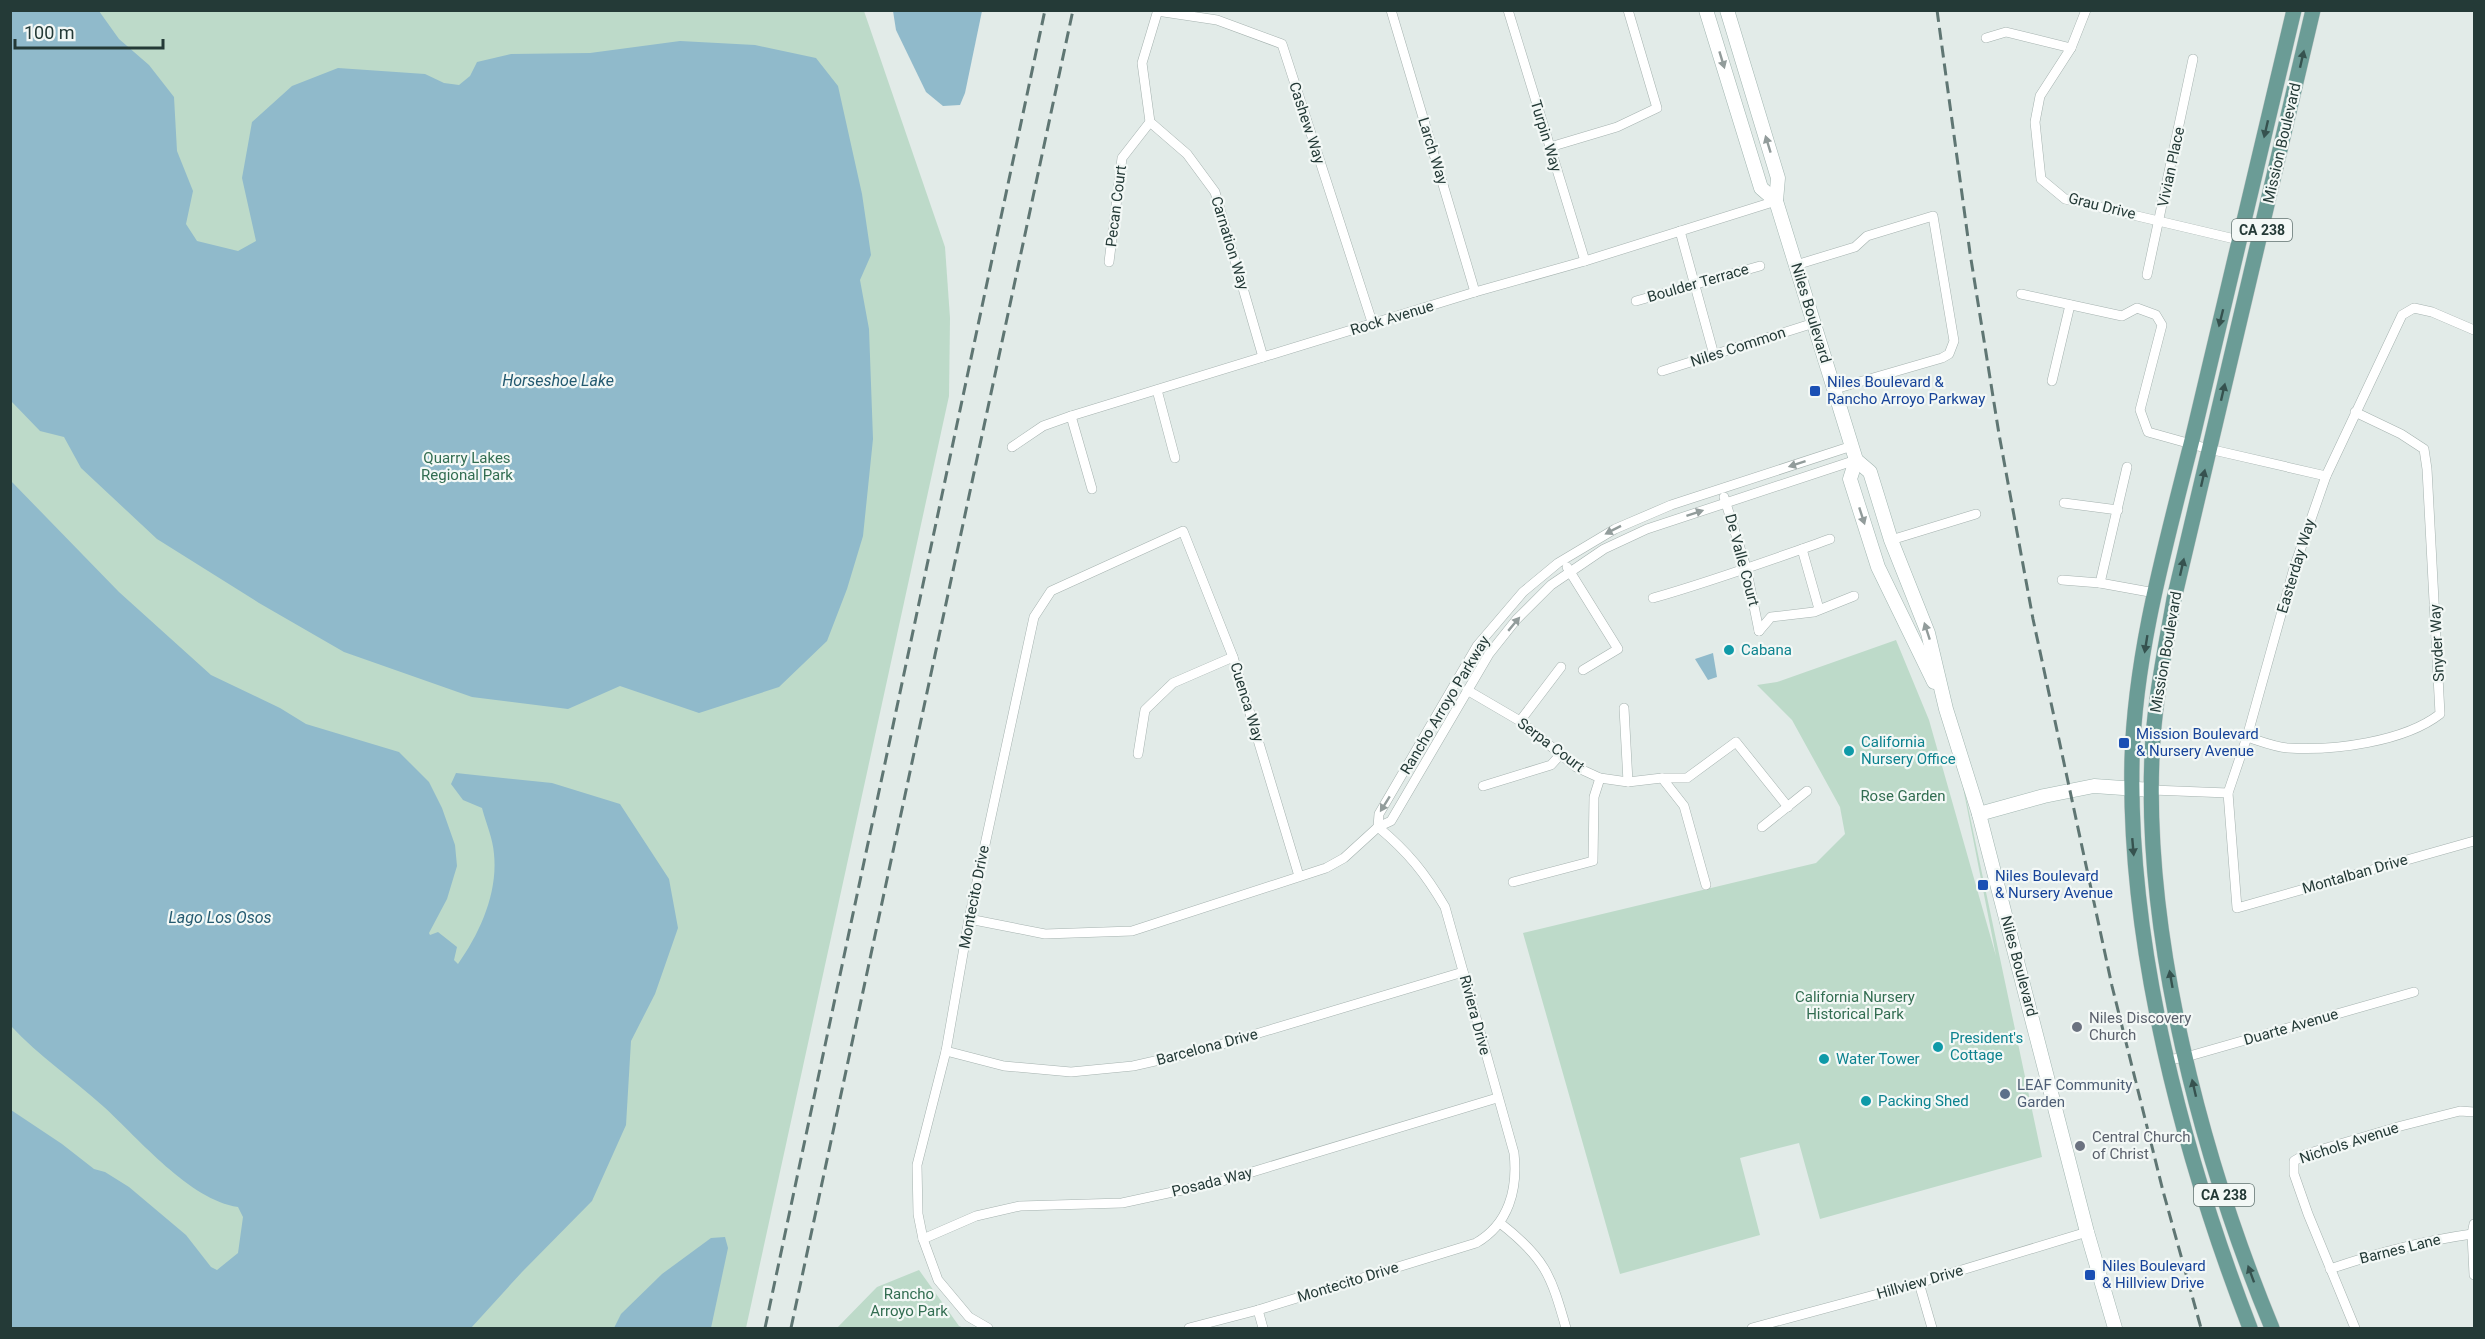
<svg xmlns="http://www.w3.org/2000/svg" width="2485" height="1339" font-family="Roboto,sans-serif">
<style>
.green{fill:#bddac9}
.water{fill:#90bacb}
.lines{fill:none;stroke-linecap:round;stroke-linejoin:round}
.minor-casing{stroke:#a5b2af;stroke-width:10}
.secondary-casing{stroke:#a2b6b1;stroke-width:15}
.primary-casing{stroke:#c2c8c7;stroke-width:16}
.minor{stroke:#fff;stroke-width:9}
.secondary{stroke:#fff;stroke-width:14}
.primary{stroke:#6b9c96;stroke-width:15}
.rail{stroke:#5f7673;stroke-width:3;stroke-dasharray:12 6;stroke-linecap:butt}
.oneway{fill:#36524f}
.oneway2{fill:#929c9b}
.transit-dot{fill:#1a4fb4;stroke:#f3f8f6;stroke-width:2}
.culture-dot{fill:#0f9aa8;stroke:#f3f8f6;stroke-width:2}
.worship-dot{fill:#6b7280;stroke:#f3f8f6;stroke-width:2}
.service-dot{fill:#5c6f8a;stroke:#f3f8f6;stroke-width:2}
.labels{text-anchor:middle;stroke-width:4.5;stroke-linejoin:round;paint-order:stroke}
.shield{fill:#f3f8f6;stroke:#627370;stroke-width:1.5}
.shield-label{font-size:14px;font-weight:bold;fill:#243a37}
.street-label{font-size:15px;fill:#243a37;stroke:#f3f8f6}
.transit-label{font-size:15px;fill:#164399;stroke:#f3f8f6;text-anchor:start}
.park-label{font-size:15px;fill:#326d51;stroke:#f3f8f6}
.culture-label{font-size:15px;fill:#0d838f;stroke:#f3f8f6;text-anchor:start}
.worship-label{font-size:15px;fill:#5b616d;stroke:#f3f8f6;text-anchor:start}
.service-label{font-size:15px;fill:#4e5e75;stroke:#f3f8f6;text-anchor:start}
.water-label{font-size:16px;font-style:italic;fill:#245a70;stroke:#f3f8f6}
</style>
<rect width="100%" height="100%" fill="#e2ebe8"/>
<g class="green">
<polygon points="10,11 864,11 945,247 950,318 949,396 746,1328 11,1328"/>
<polygon points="1896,640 1929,720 1996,956 1953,736 2042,1157 1820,1219 1799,1143 1740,1158 1760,1235 1620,1274 1523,933 1816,863 1845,834 1840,807 1792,720 1757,685 1777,682"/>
<polygon points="919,1270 959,1326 964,1328 837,1328 877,1287"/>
</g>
<g class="water">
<polygon points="10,11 99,11 119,39 149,65 174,97 177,151 193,191 186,224 197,241 238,251 256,241 242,178 252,122 292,86 338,68 425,74 444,83 459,85 470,76 477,62 511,54 590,53 680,41 755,45 816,58 838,86 862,194 871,255 860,280 869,329 873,439 863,536 847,589 827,641 779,687 699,713 620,686 568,709 472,697 344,652 259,603 157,539 81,468 64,437 40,431 11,401"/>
<polygon points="893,11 982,11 965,93 960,105 943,106 926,92 896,30"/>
<path d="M11 481 119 592 211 675 280 708 306 724 399 752 429 782 442 808 455 845 457 866 447 899 429 933 430 935 438 932 457 947 454 960 458 964C480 933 498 893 494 854 493 839 486 823 482 808L463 800 451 784 456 773 552 783 620 804 669 879 678 928 655 994 631 1041 626 1125 592 1201 522 1272 471 1328H11V1110L62 1144 94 1169 105 1172 129 1187 186 1235 211 1267 217 1270 238 1253 243 1217 238 1207C190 1200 139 1139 104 1107 73 1079 39 1056 11 1026Z"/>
<polygon points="1713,653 1717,677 1708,680 1695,659"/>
<polygon points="725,1237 728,1248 711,1328 614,1328 621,1314 662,1274 711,1238"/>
</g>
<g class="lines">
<g class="minor-casing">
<g id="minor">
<polyline points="1158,10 1142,63 1150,122 1187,154 1215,192 1263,357"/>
<polyline points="1391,10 1475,292"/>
<polyline points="1508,10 1585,261"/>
<polyline points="2086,10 2071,48 2040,96 2035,122 2041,179 2065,199 2239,240"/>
<polyline points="1157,11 1217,20 1282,44 1373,325"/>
<polyline points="1986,38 2006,32 2071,48"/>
<polyline points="1550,147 1617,127 1657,108 1628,10"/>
<polyline points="1680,231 1714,355"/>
<polyline points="1109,262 1122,158 1150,122"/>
<polyline points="1796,265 1855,247 1867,236 1933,216 1954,341 1949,354 1942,358 1835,389"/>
<polyline points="2147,275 2193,59"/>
<polyline points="2021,294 2122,316 2137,308 2156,315 2162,325 2140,410 2148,432 2209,449 2326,476"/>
<polyline points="1636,301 1760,266"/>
<polyline points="2474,330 2432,312 2414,308 2402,315 2326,476 2294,568 2247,737 2228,793 2237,908 2474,841"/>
<polyline points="1662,371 1814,323"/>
<polyline points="2052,381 2070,305"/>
<polyline points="1157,390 1175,458"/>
<polyline points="1071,416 1092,489"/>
<polyline points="1012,447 1043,426 1071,416 1475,292 1585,261 1776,201"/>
<polyline points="1724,497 1746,567 1759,631"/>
<polyline points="2064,503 2118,510"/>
<polyline points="1891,540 1976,514"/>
<polyline points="1802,549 1819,609"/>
<polyline points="1567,567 1618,649 1583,670"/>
<polyline points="2062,580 2100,583 2155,593"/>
<polyline points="2100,583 2127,467"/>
<path d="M1653 598C1713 581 1771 560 1830 539"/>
<polyline points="1759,631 1771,617 1814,612 1854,596"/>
<polyline points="1467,690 1520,721 1576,767 1600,778 1628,782 1662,778 1687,778 1736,742 1788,807"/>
<polyline points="1624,708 1628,782"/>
<polyline points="1520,721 1561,667"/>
<path d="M2247 737C2260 741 2274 747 2288 748 2333 751 2404 742 2440 714L2427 469 2424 449 2401 434 2355 412"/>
<polyline points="1138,754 1145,710 1173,683 1233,657"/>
<polyline points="1662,778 1684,806 1706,885"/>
<polyline points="1483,786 1551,765 1560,755"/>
<polyline points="2152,790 2228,793"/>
<polyline points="1378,827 1379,814 1477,646 1523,592 1558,563 1615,529 1671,505 1852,446"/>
<polyline points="1762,827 1807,791"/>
<polyline points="1513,882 1593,861 1594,797 1600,778"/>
<polyline points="969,919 1045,934 1132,931 1326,868 1344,858 1378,827 1391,821 1489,654 1516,620 1551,585 1604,549 1647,529 1856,460"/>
<polyline points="946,1051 1004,1066 1071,1072 1133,1066 1199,1051 1463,972"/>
<polyline points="2167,1060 2186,1057 2414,992"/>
<path d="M1500 1223C1545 1258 1551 1275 1566 1328"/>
<polyline points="2474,1224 2472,1234 2474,1275"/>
<polyline points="923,1239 976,1216 1020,1206 1122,1203 1219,1182 1497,1098"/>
<path d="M2330 1269C2377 1253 2422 1241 2472 1234"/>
<polyline points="1919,1283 1932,1328"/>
<polyline points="1258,1310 1263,1328"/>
<polyline points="988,1328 969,1317 938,1280 923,1239 918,1214 917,1165 946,1051 969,919 1034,617 1051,591 1183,531 1233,657 1299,876"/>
<path d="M1189 1328 1258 1310 1476 1243C1509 1224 1518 1189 1514 1153L1445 907C1425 873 1408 852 1378 827"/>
<polyline points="1752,1328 1919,1283 2087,1232"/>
<polyline points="2355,1328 2308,1214 2294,1174 2294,1161 2306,1154 2401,1126 2460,1111 2474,1112"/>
</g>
</g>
<g class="secondary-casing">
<g id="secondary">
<polyline points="1706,10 1761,188 1776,201"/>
<polyline points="1727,10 1778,178 1776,201 1856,460 1870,472 1891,540 1928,633 1946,709 1979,814 2087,1232 2115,1328"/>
<polyline points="1856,460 1850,479 1878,567 1934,682"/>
<polyline points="1979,814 2044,796 2094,786 2152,790"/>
</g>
</g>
<g class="primary-casing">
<g id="primary">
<path d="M2250 1328C2183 1155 2128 947 2132 760 2135 652 2166 544 2192 440 2226 297 2260 154 2294 10"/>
<path d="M2272 1328C2202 1159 2144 939 2152 756 2154 702 2165 651 2174 599L2313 10"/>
</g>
</g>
<use href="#minor" class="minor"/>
<use href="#secondary" class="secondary"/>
<use href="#primary" class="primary"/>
<g class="rail">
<polyline points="1937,10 1970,253 1999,434 2033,619 2112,986 2163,1191 2201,1328"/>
<polyline points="765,1328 1045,10"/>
<polyline points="791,1328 1073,10"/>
</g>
</g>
<defs><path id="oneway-solid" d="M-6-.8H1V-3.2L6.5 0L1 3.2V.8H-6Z" transform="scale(1.5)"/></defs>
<g class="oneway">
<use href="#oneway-solid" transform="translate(2302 59) rotate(-77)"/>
<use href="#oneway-solid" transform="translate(2266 129) rotate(103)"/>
<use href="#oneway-solid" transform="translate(2221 318) rotate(104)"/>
<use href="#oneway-solid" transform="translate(2223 392) rotate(-77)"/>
<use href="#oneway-solid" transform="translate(2203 478) rotate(-77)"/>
<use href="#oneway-solid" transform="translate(2182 567) rotate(-77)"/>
<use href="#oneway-solid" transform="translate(2146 644) rotate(99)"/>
<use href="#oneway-solid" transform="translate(2133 847) rotate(85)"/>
<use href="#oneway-solid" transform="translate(2171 979) rotate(-100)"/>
<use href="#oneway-solid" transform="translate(2194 1088) rotate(-103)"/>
<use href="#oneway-solid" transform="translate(2251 1274) rotate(-110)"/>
</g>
<g class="oneway2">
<use href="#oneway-solid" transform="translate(1722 60) rotate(73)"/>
<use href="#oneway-solid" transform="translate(1768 144) rotate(-107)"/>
<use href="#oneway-solid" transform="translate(1797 464) rotate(162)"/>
<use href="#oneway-solid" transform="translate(1695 513) rotate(-18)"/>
<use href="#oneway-solid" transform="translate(1862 516) rotate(72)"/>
<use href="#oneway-solid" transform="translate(1613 530) rotate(153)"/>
<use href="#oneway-solid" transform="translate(1514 624) rotate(-50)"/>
<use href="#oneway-solid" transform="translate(1927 631) rotate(-108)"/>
<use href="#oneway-solid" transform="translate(1385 804) rotate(122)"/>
</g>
<g class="transit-dot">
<rect x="1809" y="385" width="12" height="12" rx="3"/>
<rect x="2118" y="737" width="12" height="12" rx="3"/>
<rect x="1977" y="879" width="12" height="12" rx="3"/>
<rect x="2084" y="1269" width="12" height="12" rx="3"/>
</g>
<g class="culture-dot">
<circle cx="1729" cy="650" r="6"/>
<circle cx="1849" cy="751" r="6"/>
<circle cx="1938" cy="1047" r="6"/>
<circle cx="1824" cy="1059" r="6"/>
<circle cx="1866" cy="1101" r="6"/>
</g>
<g class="worship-dot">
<circle cx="2077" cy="1027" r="6"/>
<circle cx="2080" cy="1146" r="6"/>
</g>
<circle class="service-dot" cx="2005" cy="1094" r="6"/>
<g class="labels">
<g class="shield">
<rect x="2232" y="219" width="60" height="22" rx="4.5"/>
<rect x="2194" y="1184" width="60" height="22" rx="4.5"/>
</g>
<g class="shield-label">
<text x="2262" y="235">CA 238</text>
<text x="2224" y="1200">CA 238</text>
</g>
<g class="street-label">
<text transform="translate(1307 123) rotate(72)" y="5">Cashew Way</text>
<text transform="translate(1546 136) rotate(73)" y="5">Turpin Way</text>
<text transform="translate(2282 143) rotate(-77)" y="5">Mission Boulevard</text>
<text transform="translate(1433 151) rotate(73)" y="5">Larch Way</text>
<text transform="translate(2171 167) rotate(-78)" y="5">Vivian Place</text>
<text transform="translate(1116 206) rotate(-83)" y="5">Pecan Court</text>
<text transform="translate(2102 206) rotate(14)" y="5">Grau Drive</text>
<text transform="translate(1230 243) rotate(73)" y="5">Carnation Way</text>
<text transform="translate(1698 283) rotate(-16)" y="5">Boulder Terrace</text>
<text transform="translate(1811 313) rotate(73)" y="5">Niles Boulevard</text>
<text transform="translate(1392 318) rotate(-17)" y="5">Rock Avenue</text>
<text transform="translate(1738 347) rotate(-18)" y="5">Niles Common</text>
<text transform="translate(1742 560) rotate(75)" y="5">De Valle Court</text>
<text transform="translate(2296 566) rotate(-73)" y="5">Easterday Way</text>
<text transform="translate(2437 643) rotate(-93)" y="5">Snyder Way</text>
<text transform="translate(2166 652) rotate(-80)" y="5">Mission Boulevard</text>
<text transform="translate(1247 702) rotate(73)" y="5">Cuenca Way</text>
<text transform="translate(1445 705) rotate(-59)" y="5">Rancho Arroyo Parkway</text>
<text transform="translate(1551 745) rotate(37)" y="5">Serpa Court</text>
<text transform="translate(2355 874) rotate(-16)" y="5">Montalban Drive</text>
<text transform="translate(974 897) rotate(-79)" y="5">Montecito Drive</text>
<text transform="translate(2019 966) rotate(75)" y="5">Niles Boulevard</text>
<text transform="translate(1475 1015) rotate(75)" y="5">Riviera Drive</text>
<text transform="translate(2291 1027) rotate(-16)" y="5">Duarte Avenue</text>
<text transform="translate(1207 1047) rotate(-15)" y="5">Barcelona Drive</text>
<text transform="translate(2349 1143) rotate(-18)" y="5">Nichols Avenue</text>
<text transform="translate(1212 1182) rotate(-14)" y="5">Posada Way</text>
<text transform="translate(2400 1249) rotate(-14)" y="5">Barnes Lane</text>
<text transform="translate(1348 1282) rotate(-17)" y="5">Montecito Drive</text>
<text transform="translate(1920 1282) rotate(-16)" y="5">Hillview Drive</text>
</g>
<g class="transit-label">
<text x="1827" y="387">Niles Boulevard &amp;<tspan x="1827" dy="17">Rancho Arroyo Parkway</tspan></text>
<text x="2136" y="739">Mission Boulevard<tspan x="2136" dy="17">&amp; Nursery Avenue</tspan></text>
<text x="1995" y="881">Niles Boulevard<tspan x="1995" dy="17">&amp; Nursery Avenue</tspan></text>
<text x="2102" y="1271">Niles Boulevard<tspan x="2102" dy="17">&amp; Hillview Drive</tspan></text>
</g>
<g class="park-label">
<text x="467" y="463">Quarry Lakes<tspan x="467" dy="17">Regional Park</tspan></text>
<text x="1903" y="801">Rose Garden</text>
<text x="1855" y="1002">California Nursery<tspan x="1855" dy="17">Historical Park</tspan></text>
<text x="909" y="1299">Rancho<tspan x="909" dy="17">Arroyo Park</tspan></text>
</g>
<g class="culture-label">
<text x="1741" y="655">Cabana</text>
<text x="1861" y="747">California<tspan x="1861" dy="17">Nursery Office</tspan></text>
<text x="1950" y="1043">President's<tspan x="1950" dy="17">Cottage</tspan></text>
<text x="1836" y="1064">Water Tower</text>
<text x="1878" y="1106">Packing Shed</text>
</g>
<g class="worship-label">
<text x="2089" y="1023">Niles Discovery<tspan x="2089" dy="17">Church</tspan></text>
<text x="2092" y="1142">Central Church<tspan x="2092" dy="17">of Christ</tspan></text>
</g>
<g class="service-label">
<text x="2017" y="1090">LEAF Community<tspan x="2017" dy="17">Garden</tspan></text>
</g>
<g class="water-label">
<text x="558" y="386">Horseshoe Lake</text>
<text x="220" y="923">Lago Los Osos</text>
</g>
</g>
<rect width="2485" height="1339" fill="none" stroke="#243a37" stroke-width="24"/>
<path d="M15 39v9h148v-9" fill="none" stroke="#243a37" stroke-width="3"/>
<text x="24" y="39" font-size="18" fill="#243a37" stroke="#f3f8f6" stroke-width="4.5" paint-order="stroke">100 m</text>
</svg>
